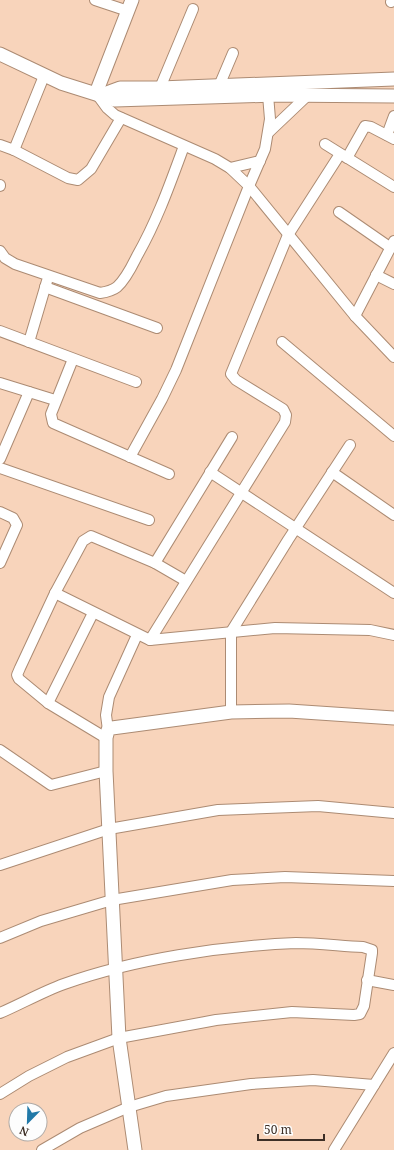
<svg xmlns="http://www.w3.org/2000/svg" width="394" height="1150" font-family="'Noto Serif',serif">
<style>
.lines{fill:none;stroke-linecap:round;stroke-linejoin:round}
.minor-casing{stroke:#ac8b73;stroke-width:12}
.tertiary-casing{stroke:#ac8b73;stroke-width:15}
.minor{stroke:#fff;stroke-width:10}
.tertiary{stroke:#fff;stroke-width:13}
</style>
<rect width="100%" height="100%" fill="#f8d4bb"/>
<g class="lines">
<g class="minor-casing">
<g id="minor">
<polyline points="95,0 128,11"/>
<polyline points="391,2 392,0"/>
<polyline points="219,86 233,53"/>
<polyline points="160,88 193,9"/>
<polyline points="96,93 107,108 115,115 215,159 230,168 249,186 355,316 394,357"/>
<polyline points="269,132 308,95"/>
<polyline points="387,135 394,116"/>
<polyline points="325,144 394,187"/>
<polyline points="0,145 14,150 68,178 78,180 91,169 121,118"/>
<polyline points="14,150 44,76"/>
<polyline points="347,158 365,126 371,127 394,139"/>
<polyline points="230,168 260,161"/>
<polyline points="0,186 0,185"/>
<polyline points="339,212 391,248"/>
<path d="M0 251 5 258 15 264 100 293C107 292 112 291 117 287 126 279 132 266 137 256 157 221 170 184 184 146"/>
<polyline points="376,275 394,284"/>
<polyline points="45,287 157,328"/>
<polyline points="355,316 394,241"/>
<polyline points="0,331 136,382"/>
<polyline points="29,342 47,281"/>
<polyline points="282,342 394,436"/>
<polyline points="73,359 51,414 53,423 169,474"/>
<polyline points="0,383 55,400"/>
<polyline points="130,457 162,399 176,370 249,186 265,149 270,119 268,95"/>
<polyline points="0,459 29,392"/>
<polyline points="0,468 149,520"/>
<polyline points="210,472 394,593"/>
<polyline points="332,472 394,515"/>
<polyline points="0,512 13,518 17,525 0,563"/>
<polyline points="155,563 232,437"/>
<polyline points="55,593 150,640 275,628 370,630 394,635"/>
<polyline points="150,640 285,422 286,415 283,409 236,380 231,374 288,235 340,154"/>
<polyline points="48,703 93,613"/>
<polyline points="231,712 231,632 288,540 350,445"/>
<polyline points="108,730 106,715 109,697 137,635"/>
<polyline points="106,738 48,703 19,679 17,675 20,668 55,593 83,541 91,536 155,563 186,581"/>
<polyline points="0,750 51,785 106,771"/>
<polyline points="0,865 109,829 218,810 318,806 394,813"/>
<polyline points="0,938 41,921 112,900 232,880 285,877 394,881"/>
<polyline points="367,980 394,985"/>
<path d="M0 1013C21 1004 42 992 64 984 134 959 222 946 296 943 318 943 341 946 363 947L372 950V953L364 1006 360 1014 354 1015 292 1012 216 1020 119 1038 67 1057 29 1076 0 1094"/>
<polyline points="42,1150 80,1128 129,1107 166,1096 251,1084 313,1080 374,1085"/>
<polyline points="334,1150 394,1053"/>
</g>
</g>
<g class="tertiary-casing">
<g id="tertiary">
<polyline points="0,54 61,83 115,100 275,95 394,96"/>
<polyline points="96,93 132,0"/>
<polyline points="101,95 120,88 160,88 394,79"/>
<polyline points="135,1150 119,1038 106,771 106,738 108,730 112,728 231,712 289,711 394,718"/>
</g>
</g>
<use href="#minor" class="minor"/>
<use href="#tertiary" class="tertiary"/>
</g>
<g transform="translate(28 1122) rotate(203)"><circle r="19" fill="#fdfdfd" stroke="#b0aba7"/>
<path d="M0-3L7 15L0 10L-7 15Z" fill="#2179a8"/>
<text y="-6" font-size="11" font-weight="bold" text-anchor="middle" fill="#3d2f26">N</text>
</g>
<path d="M258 1134v6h66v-6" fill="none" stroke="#3d2f26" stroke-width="2"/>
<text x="264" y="1134" font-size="12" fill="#3d2f26" stroke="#fdfdfd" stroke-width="3" paint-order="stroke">50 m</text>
</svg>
